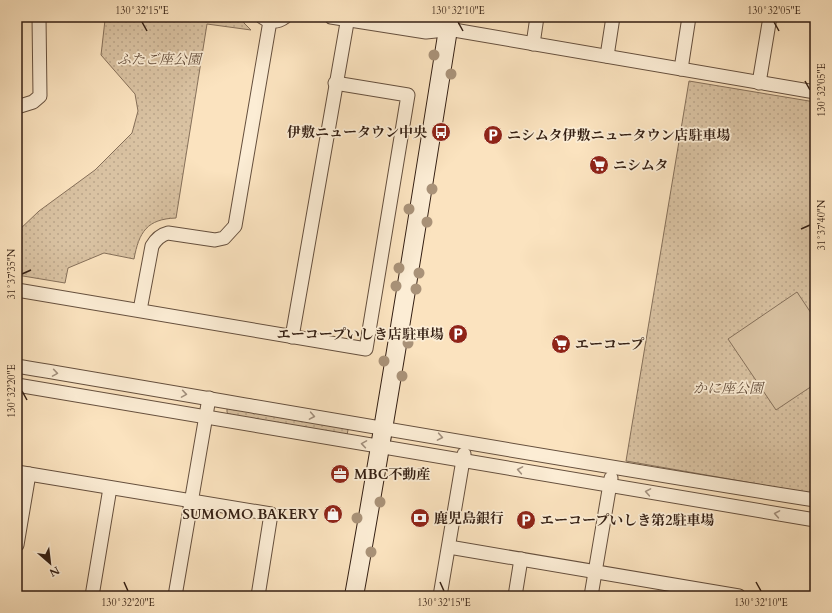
<svg xmlns="http://www.w3.org/2000/svg" width="832" height="613" font-family="Cardo,'Noto Serif JP',serif">
<style>
.grass{fill:url(#grass-dots);stroke:#86705a}
.pitch{fill:#d9c2a2;stroke:#86705a}
.lines{fill:none;stroke-linecap:round;stroke-linejoin:round}
.street-casing{stroke:#66503e;stroke-width:15}
.secondary-casing{stroke:#341f13;stroke-width:20}
.street{stroke:#fcedd5;stroke-width:13}
.secondary{stroke:#fcedd5;stroke-width:18}
.tree{fill:#a99278}
.oneway{stroke:#a2907e}
.ticks{fill:none;stroke:#341f13;stroke-width:1.5}
.labels{text-anchor:middle;stroke-width:3.5;stroke-linejoin:round;paint-order:stroke}
.park-label{font-size:14px;font-style:italic;fill:#66503e;stroke:#fcedd5}
.poi-label{font-size:14px;font-weight:bold;fill:#341f13;stroke:#fcedd5;text-anchor:start}
.neatline{fill:none;stroke:#341f13;stroke-width:1.5}
.ticks-label{font-size:10px;text-anchor:middle;fill:#341f13}
</style>
<defs>
<pattern id="grass-dots" width="8" height="8" patternUnits="userSpaceOnUse"><rect width="8" height="8" fill="#d9c2a2"/><path d="M2 2h.1M6 6h.1" fill="none" stroke="#bba68b" stroke-width="1.8" stroke-linecap="round"/></pattern>
</defs>
<rect width="100%" height="100%" fill="#fbe3bf"/>
<filter id="stains"><feTurbulence type="fractalNoise" baseFrequency=".005" numOctaves="4"/><feColorMatrix values="0 0 0 0 .2 0 0 0 0 .09 0 0 0 0 .02 0 0 0 .5 -.17"/></filter>
<radialGradient id="worn" r=".72"><stop offset=".6" stop-color="#630" stop-opacity="0"/><stop offset="1" stop-color="#630" stop-opacity=".3"/></radialGradient>
<g class="grass">
<path d="M107 17H241L244 23 251 30 207 24 176 218C147 219 139 232 134 259L104 253 68 268 65 283 17 275V232L39 211 95 170 132 133 138 111 135 94 101 55 105 20Z"/>
<polygon points="689,81 815,102 815,494 626,461"/>
<polygon points="232,406 345,425 348,430 347,435 230,418 227,412 227,409"/>
</g>
<polygon class="pitch" points="797,292 815,319 815,384 776,410 728,339"/>
<g class="lines">
<g class="street-casing">
<g id="street">
<path d="M262 17C269 22 277 23 285 17"/>
<polyline points="331,17 426,32 445,30"/>
<polyline points="400,17 428,22 448,29 815,92"/>
<polyline points="533,44 537,17"/>
<polyline points="607,56 613,17"/>
<polyline points="681,69 689,17"/>
<polyline points="759,83 770,17"/>
<polyline points="17,107 33,102 40,96 39,17"/>
<polyline points="17,290 366,349 408,95 335,83"/>
<path d="M140 310 152 246C156 239 160 235 168 233L215 240 224 238 235 226 270 21"/>
<polyline points="292,337 348,17"/>
<path d="M17 366C283 411 549 458 815 500"/>
<polyline points="17,385 815,520"/>
<polyline points="17,472 271,514 258,596"/>
<polyline points="17,545 29,474"/>
<polyline points="449,547 739,596"/>
<polyline points="92,596 110,488"/>
<polyline points="175,596 209,398"/>
<polyline points="440,596 464,454"/>
<polyline points="515,596 521,559"/>
<polyline points="591,596 611,478"/>
</g>
</g>
<g class="secondary-casing">
<path id="secondary" d="M354 596C389 403 419 210 450 17"/>
</g>
<use href="#street" class="street"/>
<use href="#secondary" class="secondary"/>
</g>
<g class="tree">
<circle cx="434" cy="55" r="5.5"/>
<circle cx="451" cy="74" r="5.5"/>
<circle cx="432" cy="189" r="5.5"/>
<circle cx="409" cy="209" r="5.5"/>
<circle cx="427" cy="222" r="5.5"/>
<circle cx="399" cy="268" r="5.5"/>
<circle cx="419" cy="273" r="5.5"/>
<circle cx="396" cy="286" r="5.5"/>
<circle cx="416" cy="289" r="5.5"/>
<circle cx="408" cy="343" r="5.5"/>
<circle cx="384" cy="361" r="5.5"/>
<circle cx="402" cy="376" r="5.5"/>
<circle cx="380" cy="502" r="5.5"/>
<circle cx="357" cy="518" r="5.5"/>
<circle cx="371" cy="552" r="5.5"/>
</g>
<defs><path id="oneway-chevron" d="M-2-3.5L2.5 0L-2 3.5" fill="none" stroke-width="1.6" stroke-linecap="round" stroke-linejoin="round"/></defs>
<g class="oneway">
<use href="#oneway-chevron" transform="translate(55 373) rotate(9)"/>
<use href="#oneway-chevron" transform="translate(184 394) rotate(9)"/>
<use href="#oneway-chevron" transform="translate(312 416) rotate(10)"/>
<use href="#oneway-chevron" transform="translate(440 437) rotate(10)"/>
<use href="#oneway-chevron" transform="translate(364 444) rotate(-171)"/>
<use href="#oneway-chevron" transform="translate(520 470) rotate(-170)"/>
<use href="#oneway-chevron" transform="translate(648 492) rotate(-170)"/>
<use href="#oneway-chevron" transform="translate(777 514) rotate(-170)"/>
</g>
<path class="ticks" d="M142 22 147 31M458 22 463 31M774 22 779 31M805 81 810 90M801 229 810 225M22 274 31 270M22 391 27 400M124 582 128 591M440 582 444 591M756 582 761 591"/>
<defs>
<g id="bus-disc" transform="scale(1)"><circle r="9.5" fill="#8f2418" stroke="#fcedd5"/><path d="M-5-6H5V4H4V6H2V4H-2V6H-4V4H-5ZM-3.5-4V0h7V-4ZM-3.5 1.2v1.5H-2V1.2ZM2 1.2v1.5H3.5V1.2Z" fill="#fff"/></g>
<g id="parking-disc" transform="scale(1)"><circle r="9.5" fill="#8f2418" stroke="#fcedd5"/><path d="M-3.5-5.5H1a3.5 3.5 0 0 1 0 7H-1V5.5H-3.5ZM-1-3.4V-.6H.8a1.4 1.4 0 0 0 0-2.8Z" fill="#fff"/></g>
<g id="supermarket-disc" transform="scale(1)"><circle r="9.5" fill="#8f2418" stroke="#fcedd5"/><path d="M-6-5.5h2.5l.6 2H6L4.5 2H-2.5L-4.4-4H-6ZM-1.5 3.2a1.3 1.3 0 1 0 .1 0ZM3 3.2a1.3 1.3 0 1 0 .1 0Z" fill="#fff"/></g>
<g id="office-disc" transform="scale(1)"><circle r="9.5" fill="#8f2418" stroke="#fcedd5"/><path d="M-6-3h4V-5.5h4V-3h4V5H-6ZM-1-4.5V-3h2v-1.5ZM-6 0V1H6V0Z" fill="#fff"/></g>
<g id="shop-disc" transform="scale(1)"><circle r="9.5" fill="#8f2418" stroke="#fcedd5"/><path d="M-5-2.5h2.3a2.7 3.5 0 0 1 5.4 0H5L5.5 6h-11ZM-1.5-2.5h3a1.5 2.3 0 0 0-3 0Z" fill="#fff"/></g>
<g id="bank-disc" transform="scale(1)"><circle r="9.5" fill="#8f2418" stroke="#fcedd5"/><path d="M-6-4H6V4H-6ZM0-2.3a2.3 2.3 0 1 0 0 4.6a2.3 2.3 0 1 0 0-4.6Z" fill="#fff"/></g>
</defs>
<g fill-rule="evenodd">
<use href="#bus-disc" x="441" y="132"/>
<use href="#parking-disc" x="493" y="135"/>
<use href="#supermarket-disc" x="599" y="165"/>
<use href="#parking-disc" x="458" y="334"/>
<use href="#supermarket-disc" x="561" y="344"/>
<use href="#office-disc" x="340" y="474"/>
<use href="#shop-disc" x="333" y="514"/>
<use href="#bank-disc" x="420" y="518"/>
<use href="#parking-disc" x="526" y="520"/>
</g>
<g class="labels">
<g class="park-label">
<text x="159" y="64">ふたご座公園</text>
<text x="728" y="393">かに座公園</text>
</g>
<g class="poi-label">
<text x="427" y="137" text-anchor="end">伊敷ニュータウン中央</text>
<text x="507" y="140">ニシムタ伊敷ニュータウン店駐車場</text>
<text x="613" y="170">ニシムタ</text>
<text x="444" y="339" text-anchor="end">エーコープいしき店駐車場</text>
<text x="575" y="349">エーコープ</text>
<text x="354" y="479">MBC不動産</text>
<text x="319" y="519" text-anchor="end">SUMOMO BAKERY</text>
<text x="434" y="523">鹿児島銀行</text>
<text x="540" y="525">エーコープいしき第2駐車場</text>
</g>
</g>
<rect width="832" height="613" fill="none" stroke="#fbe3bf" stroke-width="44"/>
<g transform="translate(50 563) rotate(152)" stroke="#fcedd5" stroke-width="3" paint-order="stroke">
<path d="M0-3L7 15L0 10L-7 15Z" fill="#341f13"/>
<text y="-6" font-size="11" font-weight="bold" text-anchor="middle" fill="#341f13">N</text>
</g>
<rect x="22" y="22" width="788" height="569" class="neatline"/>
<g class="ticks-label">
<text x="142" y="14">130°32'15"E</text>
<text x="458" y="14">130°32'10"E</text>
<text x="774" y="14">130°32'05"E</text>
<text transform="translate(821 90) rotate(-90)" y="4">130°32'05"E</text>
<text transform="translate(821 225) rotate(-90)" y="4">31°37'40"N</text>
<text transform="translate(11 274) rotate(-90)" y="4">31°37'35"N</text>
<text transform="translate(11 391) rotate(-90)" y="4">130°32'20"E</text>
<text x="128" y="606">130°32'20"E</text>
<text x="444" y="606">130°32'15"E</text>
<text x="761" y="606">130°32'10"E</text>
</g>
<rect width="100%" height="100%" filter="url(#stains)"/>
<rect width="100%" height="100%" fill="url(#worn)"/>
</svg>
